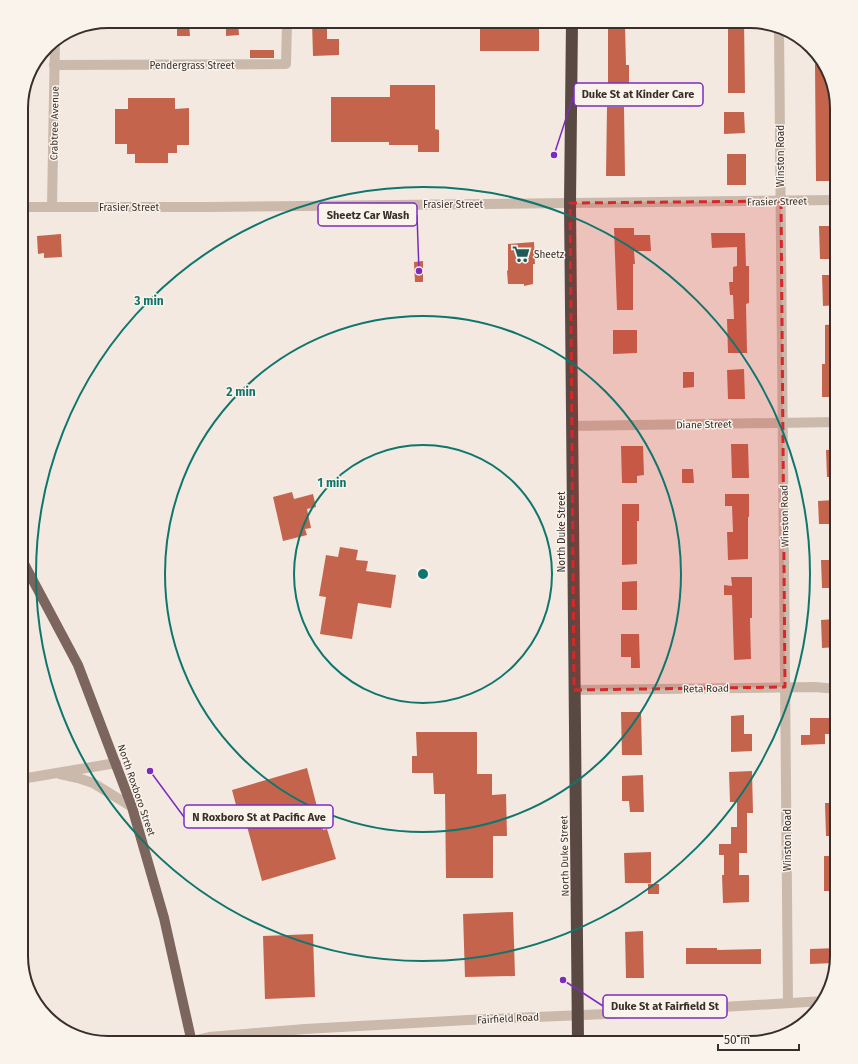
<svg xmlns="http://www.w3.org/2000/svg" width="858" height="1064" font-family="'Fira Sans',sans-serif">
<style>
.building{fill:#c4644d}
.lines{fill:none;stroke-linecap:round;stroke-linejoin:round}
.minor{stroke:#cbb9ab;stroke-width:10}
.major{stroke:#7b655c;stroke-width:10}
.highway{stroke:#5a4842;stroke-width:12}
.marked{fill:#d62828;fill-opacity:0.2;stroke:#d62828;stroke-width:3;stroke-dasharray:8 5;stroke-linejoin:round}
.ring{fill:none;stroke:#0f766e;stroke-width:2}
.labels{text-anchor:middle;stroke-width:3;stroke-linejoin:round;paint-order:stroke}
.street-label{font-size:10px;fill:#392e2a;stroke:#faf3ec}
.poi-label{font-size:10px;fill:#392e2a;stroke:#faf3ec;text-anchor:start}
.rim{fill:none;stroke:#392e2a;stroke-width:2}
.centre{fill:#0f766e;stroke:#faf3ec;stroke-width:2}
.ring-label{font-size:12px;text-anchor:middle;font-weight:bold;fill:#0f766e;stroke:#faf3ec;stroke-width:3;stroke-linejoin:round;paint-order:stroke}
.leader{fill:none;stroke:#7b2cbf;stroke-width:1.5}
.callout-dot{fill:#7b2cbf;stroke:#faf3ec;stroke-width:1.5}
.callout{fill:#faf3ec;stroke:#7b2cbf;stroke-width:1.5}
.callout-label{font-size:11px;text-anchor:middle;font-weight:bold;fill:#392e2a}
</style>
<rect width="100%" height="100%" fill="#f3e9e0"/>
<g class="building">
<polygon points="312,21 327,21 327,39 339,39 339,55 313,56"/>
<rect x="480" y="21" width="59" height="30"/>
<polygon points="728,21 744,21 745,93 728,93"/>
<polygon points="189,22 190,36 177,36 177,23"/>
<polygon points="238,23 239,35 226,36 226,24"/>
<polygon points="625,24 626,65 629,65 629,90 608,91 608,25"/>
<rect x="250" y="50" width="24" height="8"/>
<polygon points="815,64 824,64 837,107 837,135 832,135 832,165 837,165 837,181 816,181"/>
<polygon points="390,85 435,85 435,129 439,130 439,152 418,152 418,145 389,145 389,142 331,142 331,97 390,97"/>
<polygon points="128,98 175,98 175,109 189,108 189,145 177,145 177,153 168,153 168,163 135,163 135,154 127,154 127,144 115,144 115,109 128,109"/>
<polygon points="607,107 624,107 625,176 606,176"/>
<polygon points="724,112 744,112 745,133 724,134"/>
<rect x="727" y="154" width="19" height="31"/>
<polygon points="819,226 837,226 837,259 820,259"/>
<polygon points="614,228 634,228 634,235 650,235 651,251 634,251 635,264 633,264 633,310 617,310"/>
<polygon points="711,233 745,233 746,266 749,266 749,303 746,304 747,353 728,353 727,319 734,319 733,295 730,295 729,282 733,282 733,267 737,266 737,247 712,248"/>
<polygon points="61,234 62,257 44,258 44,253 38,254 37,236"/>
<polygon points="534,242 535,264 533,264 533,284 524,286 524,284 508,284 507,271 508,270 508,244"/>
<polygon points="423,261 423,282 415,282 414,262"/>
<polygon points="822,275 837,275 837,305 823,306"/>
<polygon points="837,324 837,397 822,397 822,364 825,364 825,325"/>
<polygon points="613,330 637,330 637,353 613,354"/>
<polygon points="744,369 745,399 728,399 727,370"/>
<polygon points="683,372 694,372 694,387 683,388"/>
<polygon points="731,444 748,444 749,478 732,478"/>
<polygon points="621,446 643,446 644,475 637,476 637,483 622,483"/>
<polygon points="826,450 837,450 837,477 827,477"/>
<polygon points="682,469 693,469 694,483 682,483"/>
<polygon points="292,492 294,499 313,494 316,507 307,509 311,528 305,529 307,535 283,541 273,497"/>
<polygon points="725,494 749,494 749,517 748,517 748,559 728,560 727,532 733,532 732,506 725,506"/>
<polygon points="835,500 836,524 819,524 818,501"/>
<polygon points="622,504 639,504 639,521 637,521 637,564 622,565"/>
<polygon points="340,547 358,550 356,560 368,561 366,571 396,575 391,608 358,603 352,639 320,634 326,597 319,596 326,555 338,557"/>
<polygon points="821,560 836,560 837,588 822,588"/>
<polygon points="731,577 752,577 752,618 750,618 751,659 734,660 732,595 724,595 724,585 732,586"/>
<polygon points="637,581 637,610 622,610 622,582"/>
<polygon points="836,619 837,647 822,648 821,620"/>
<polygon points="621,634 639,634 640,668 631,668 631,657 621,657"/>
<polygon points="621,712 641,712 642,755 622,755"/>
<polygon points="744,715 744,734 752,734 752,751 731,752 731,716"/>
<polygon points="810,718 833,718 833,734 825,734 825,744 801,745 801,735 810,735"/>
<polygon points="416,732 477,732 477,774 492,774 492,795 506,794 507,836 493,836 493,878 446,878 445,794 434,794 433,773 412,773 412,756 417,756"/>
<polygon points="307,768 323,830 327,829 336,859 262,881 245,819 240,820 232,790"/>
<polygon points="752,771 753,813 747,813 747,853 739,853 739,875 749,875 749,902 723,903 722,875 724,875 724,855 719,855 719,844 731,844 731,827 737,827 737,802 730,802 729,772"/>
<polygon points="643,775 644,812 630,812 629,801 622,801 622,776"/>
<polygon points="825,803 837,803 837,836 826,836"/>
<polygon points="651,852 651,883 625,883 624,853"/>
<rect x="824" y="856" width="13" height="35"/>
<rect x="648" y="884" width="11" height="10"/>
<polygon points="513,912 515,976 465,977 463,914"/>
<polygon points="643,931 644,978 626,978 625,932"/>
<polygon points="313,934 315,997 265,999 263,936"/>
<polygon points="686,948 717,948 717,950 761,949 761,964 686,964"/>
<polygon points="837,948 837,956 835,963 810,964 810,949"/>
</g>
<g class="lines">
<g class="minor">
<polyline points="779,28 788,1003"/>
<polyline points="54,65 286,64 287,21"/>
<polyline points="52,206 55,40"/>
<polyline points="21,207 208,207 837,200"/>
<polyline points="572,426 837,422"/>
<polyline points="574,690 815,687 837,689"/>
<polyline points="60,774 78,778 93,783 132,807"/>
<polyline points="21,779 116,763"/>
<polyline points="192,1041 209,1037 305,1029 468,1020 606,1014 824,1001"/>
</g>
<polyline class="major" points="21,558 78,665 132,807 164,918 192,1043"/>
<polyline class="highway" points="572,21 570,203 578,1043"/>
</g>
<path class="marked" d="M781 201 785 687 574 690 570 203Z"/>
<g class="ring">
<circle cx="423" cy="574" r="129"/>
<circle cx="423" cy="574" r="258"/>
<circle cx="423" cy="574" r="387"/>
</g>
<defs>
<g id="supermarket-bare" transform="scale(1.38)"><path d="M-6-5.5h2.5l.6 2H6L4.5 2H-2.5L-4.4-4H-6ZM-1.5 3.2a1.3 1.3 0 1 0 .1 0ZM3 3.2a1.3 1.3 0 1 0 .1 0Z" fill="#20595a" stroke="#faf3ec" stroke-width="2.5" paint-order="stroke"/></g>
</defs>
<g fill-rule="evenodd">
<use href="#supermarket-bare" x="521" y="254"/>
</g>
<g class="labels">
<g class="street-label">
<text x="192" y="69">Pendergrass Street</text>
<text transform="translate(54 123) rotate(-89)" y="4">Crabtree Avenue</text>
<text transform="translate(780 156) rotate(-90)" y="4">Winston Road</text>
<text transform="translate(777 201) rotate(-1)" y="4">Frasier Street</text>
<text x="453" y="208">Frasier Street</text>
<text x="129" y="211">Frasier Street</text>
<text transform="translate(704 424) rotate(-1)" y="4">Diane Street</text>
<text transform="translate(784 516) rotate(-91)" y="4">Winston Road</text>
<text transform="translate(561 532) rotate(-90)" y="4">North Duke Street</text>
<text transform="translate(706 688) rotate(-1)" y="4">Reta Road</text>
<text transform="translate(137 790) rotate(71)" y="4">North Roxboro Street</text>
<text transform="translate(787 840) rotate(-90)" y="4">Winston Road</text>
<text transform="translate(564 856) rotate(-91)" y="4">North Duke Street</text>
<text transform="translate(508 1018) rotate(-3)" y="4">Fairfield Road</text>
</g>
<g class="poi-label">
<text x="534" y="258">Sheetz</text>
</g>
</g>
<path d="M0 0H858V1064H0ZM108 28H750A80 80 0 0 1 830 108V956A80 80 0 0 1 750 1036H108A80 80 0 0 1 28 956V108A80 80 0 0 1 108 28Z" fill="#faf3ec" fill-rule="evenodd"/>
<path class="rim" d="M108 28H750A80 80 0 0 1 830 108V956A80 80 0 0 1 750 1036H108A80 80 0 0 1 28 956V108A80 80 0 0 1 108 28Z"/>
<circle cx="423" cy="574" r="6" class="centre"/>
<g class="ring-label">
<text x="149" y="305">3 min</text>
<text x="241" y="396">2 min</text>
<text x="332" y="487">1 min</text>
</g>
<path class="leader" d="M554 155L574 94M419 271L417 215M150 771L184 817M563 980L603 1006"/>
<g class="callout-dot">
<circle cx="554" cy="155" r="4"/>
<circle cx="419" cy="271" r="4"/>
<circle cx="150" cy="771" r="4"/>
<circle cx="563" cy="980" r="4"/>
</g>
<g class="callout">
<rect x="574" y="83" width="129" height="23" rx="4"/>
<rect x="318" y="203" width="99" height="23" rx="4"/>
<rect x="184" y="805" width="149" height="23" rx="4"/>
<rect x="603" y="995" width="124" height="23" rx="4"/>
</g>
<g class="callout-label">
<text x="638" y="98">Duke St at Kinder Care</text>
<text x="368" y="219">Sheetz Car Wash</text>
<text x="259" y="821">N Roxboro St at Pacific Ave</text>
<text x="665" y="1010">Duke St at Fairfield St</text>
</g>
<path d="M718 1044v6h81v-6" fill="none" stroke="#392e2a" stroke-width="2"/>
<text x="724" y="1044" font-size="12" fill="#392e2a" stroke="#faf3ec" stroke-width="3" paint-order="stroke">50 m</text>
</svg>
